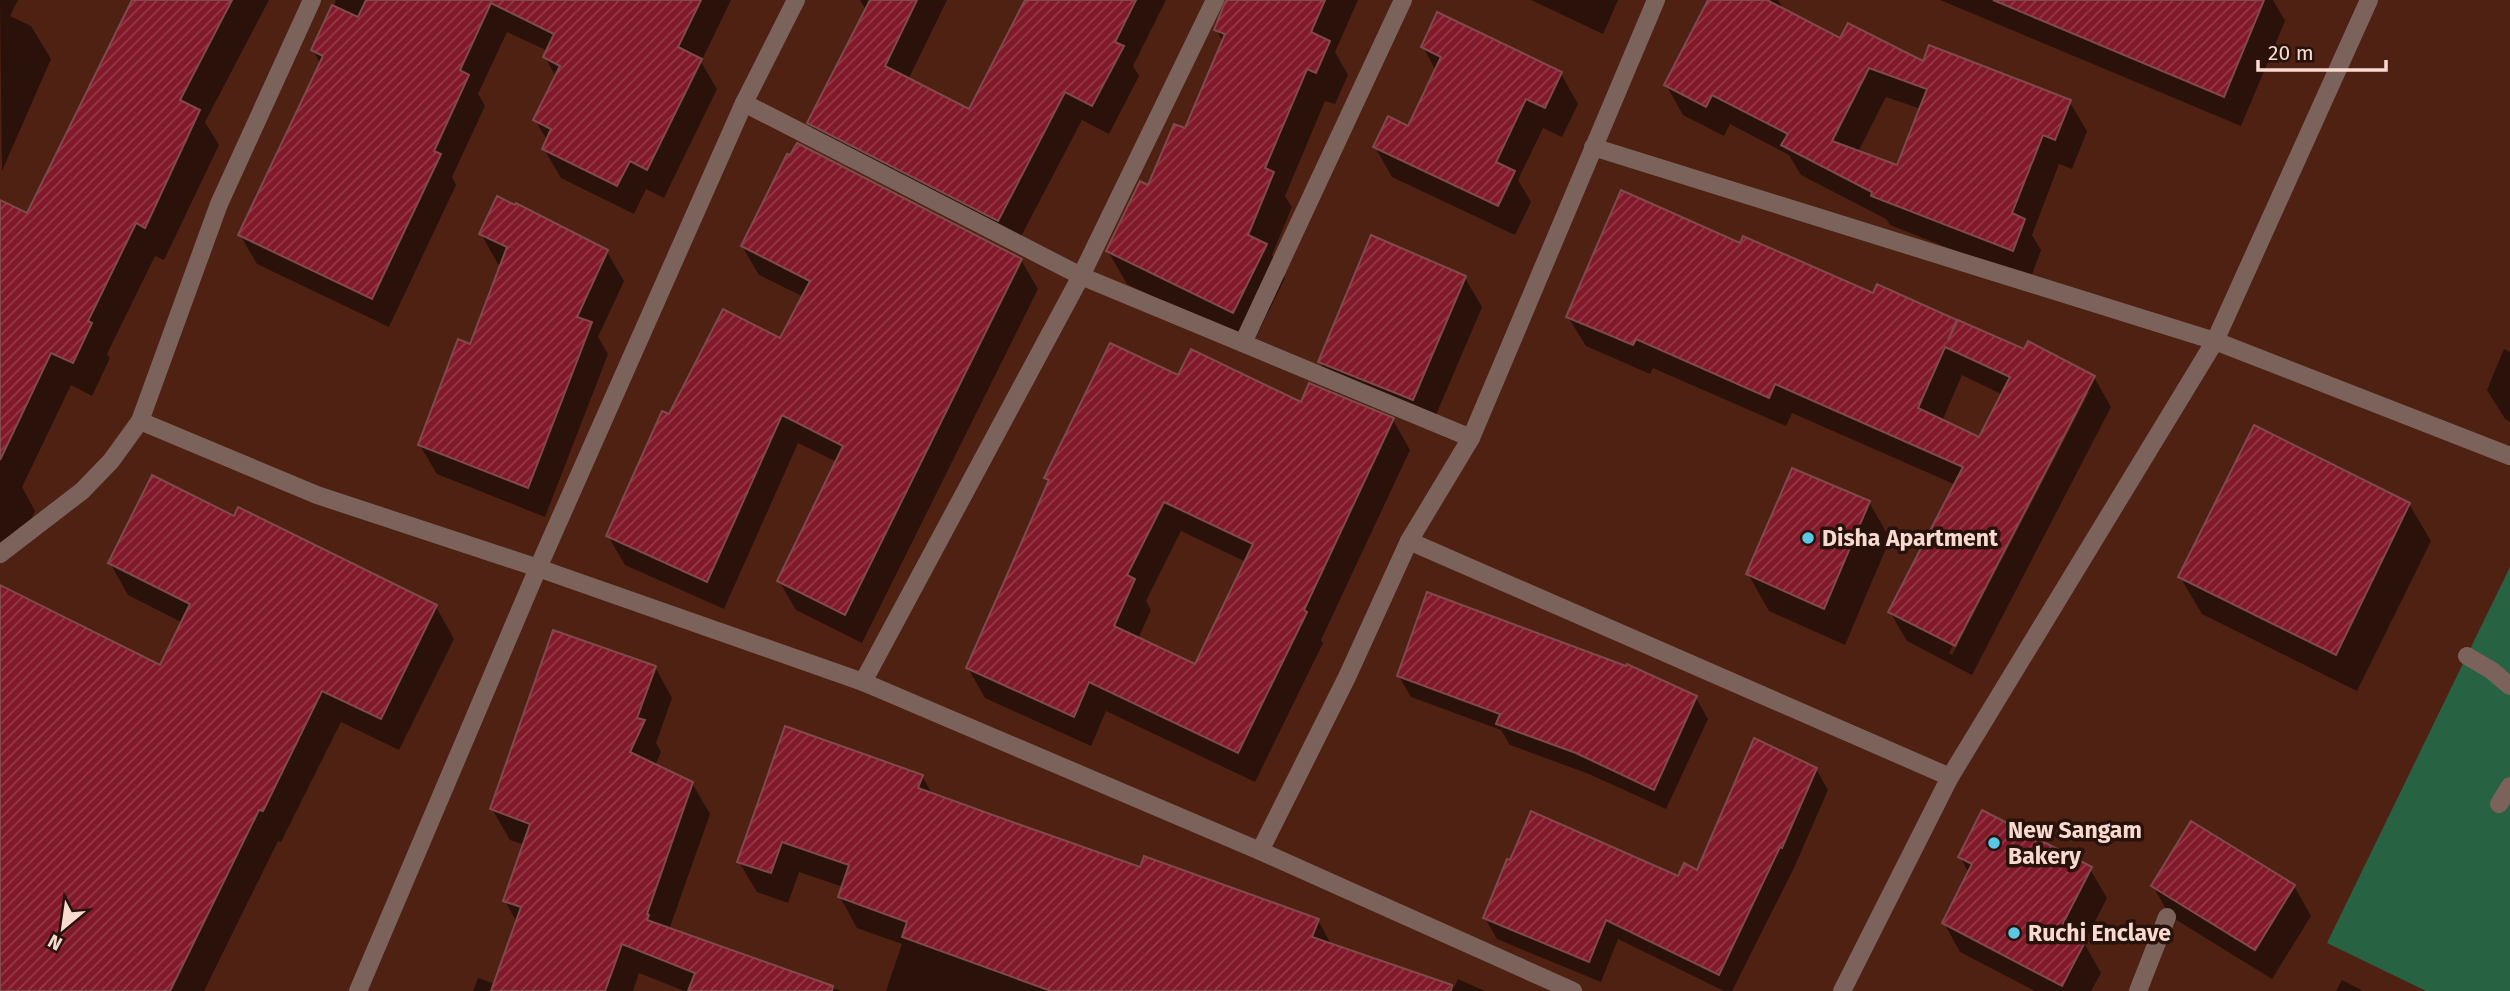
<svg xmlns="http://www.w3.org/2000/svg" width="2510" height="991" font-family="'Fira Sans',sans-serif">
<style>
.park{fill:#276243}
.shadow{fill:#0007;fill-rule:evenodd}
.building{fill:url(#building-hatch);stroke:#804a4c;stroke-width:2;fill-rule:evenodd}
.lines{fill:none;stroke-linecap:round;stroke-linejoin:round}
.pedestrian{stroke:#7b635c;stroke-width:18}
.minor{stroke:#7b635c;stroke-width:18}
.tertiary{stroke:#7b635c;stroke-width:18}
.poi-dot{fill:#5ac8e5;stroke:#27120c;stroke-width:2.5}
.labels{text-anchor:middle;stroke-width:7;stroke-linejoin:round;paint-order:stroke}
.poi-label{font-size:23px;font-weight:bold;fill:#f9dad0;stroke:#27120c;text-anchor:start}
</style>
<defs>
<pattern id="building-hatch" width="6" height="6" patternUnits="userSpaceOnUse" patternTransform="scale(1.75)"><rect width="6" height="6" fill="#82192a"/><path d="M-1 1l2-2M0 6l6-6M5 7l2-2" fill="none" stroke="#943a48"/></pattern>
</defs>
<rect width="100%" height="100%" fill="#4f2112"/>
<polygon class="park" points="2510,567 2510,991 2426,991 2327,943"/>
<g class="shadow">
<polygon points="0,0 18,0 10,16 31,26 51,59 2,171"/>
<polygon points="134,0 269,0 205,122 219,145 164,260 155,256 107,354 110,358 92,396 71,385 22,487 35,511 16,551 0,544 0,202 28,215"/>
<polygon points="336,0 731,0 701,62 717,89 664,198 646,189 634,214 561,178 544,149 547,140 535,120 556,77 545,57 548,51 507,32 478,94 485,106 452,177 456,185 389,327 257,264 240,235 321,65 313,50"/>
<polygon points="860,0 947,0 908,80 969,112 1027,0 1166,0 1133,66 1139,76 1109,134 1082,120 1015,248 826,151 809,122 866,10"/>
<polygon points="1228,0 1358,0 1335,52 1348,75 1335,104 1325,101 1285,196 1292,207 1272,255 1285,278 1252,345 1127,284 1108,251 1186,130 1223,42 1216,29"/>
<polygon points="1531,0 1618,0 1603,34"/>
<path d="M1710 0H1778L1785 11 1840 40 2069 101 2087 131 2072 169 2059 164 2032 235 2041 250 2030 280 1890 225 1886 219 1801 175 1789 155 1730 124 1724 136 1683 115 1666 85ZM1886 97 1921 109 1898 167 1858 152Z"/>
<polygon points="1940,0 2273,0 2285,21 2241,126"/>
<polygon points="1423,47 1561,74 1578,104 1562,137 1543,128 1518,180 1531,202 1515,235 1392,177 1375,147 1409,128 1436,71"/>
<polygon points="481,234 607,252 624,281 598,337 608,354 545,517 437,474 419,444 471,346 502,265 498,264"/>
<path d="M1741 245 1874 295 1956 321 1958 324 2094 377 2111 407 1972 675 1907 641 1890 612 1956 485 1792 413 1786 426 1653 368 1650 374 1586 346 1568 317ZM1962 375 2003 395 1979 439 1942 421ZM2085 392H2089L1952 655 1949 653Z"/>
<polygon points="742,246 1021,260 1038,289 862,643 796,610 779,581 837,462 798,443 724,609 625,565 608,536 670,416 781,341 804,297 759,275"/>
<polygon points="1465,278 1482,307 1430,429 1337,392 1320,362"/>
<polygon points="2504,349 2510,352 2510,422 2505,419 2487,390"/>
<path d="M1179 378 1302 404 1393 420 1410 450 1321 640 1323 643 1255 782 1106 711 1091 746 985 698 968 668 1050 484 1046 478ZM1181 531 1246 562 1196 666 1138 639 1151 610 1146 601Z"/>
<polygon points="1869,502 1890,539 1845,645 1769,611 1748,574"/>
<polygon points="2409,504 2431,541 2357,691 2202,614 2180,577"/>
<polygon points="235,518 436,607 454,639 399,750 341,722 281,842 278,841 204,991 0,991 0,587 161,667 183,623 128,595 110,563"/>
<polygon points="655,667 672,698 656,743 661,752 655,766 692,783 710,814 669,930 841,991 684,991 639,973 633,991 473,991 478,978 495,984 517,923 505,901 525,845 510,840 492,809"/>
<polygon points="1627,668 1696,698 1708,719 1666,809 1589,774 1510,745 1501,730 1411,697 1399,676"/>
<polygon points="1816,769 1828,790 1794,868 1732,991 1724,991 1618,939 1601,982 1497,939 1485,918 1698,872"/>
<polygon points="922,776 933,795 1141,870 1318,920 1332,946 1454,988 1458,979 1485,991 886,991 902,944 857,928 840,897 843,887 799,872 788,903 757,892 739,862"/>
<polygon points="1960,857 2090,869 2107,898 2084,943 2101,973 2091,991 2035,991 1960,952 1944,923 1969,873"/>
<polygon points="2153,886 2294,886 2311,916 2272,979 2170,916"/>
<polygon points="2342,980 2363,991 2336,991"/>
</g>
<g class="building">
<polygon points="132,0 232,0 180,100 200,110 145,228 136,223 88,321 92,323 73,363 51,353 0,460 0,200 27,213"/>
<polygon points="366,0 701,0 678,47 702,59 647,170 630,161 617,186 542,149 551,129 533,120 560,66 543,57 554,34 491,3 460,70 469,75 434,151 441,154 372,299 238,235 323,56 311,50 332,5 358,17"/>
<polygon points="870,0 917,0 885,66 969,109 1025,0 1136,0 1115,42 1124,46 1092,106 1065,92 998,221 807,123"/>
<polygon points="1226,0 1325,0 1311,32 1330,41 1316,73 1307,69 1265,168 1274,172 1248,235 1267,244 1233,313 1106,251 1140,181 1148,185 1174,124 1185,128 1225,34 1214,30"/>
<path d="M1708 0H1767L1840 38 1848 23 1923 61 1929 45 2071 100 2055 140 2043 135 2012 213 2025 219 2013 251 1871 196 1872 192 1781 145 1788 134 1712 95 1706 107 1664 85ZM1869 68 1927 89 1897 165 1832 141Z"/>
<polygon points="1993,0 2264,0 2224,97"/>
<polygon points="1437,12 1562,72 1545,108 1526,99 1496,162 1515,171 1498,206 1373,147 1388,116 1408,126 1441,57 1421,47"/>
<polygon points="797,143 1022,259 845,615 777,581 843,446 782,415 707,582 606,536 662,411 669,414 723,309 780,338 810,281 741,246 787,154 790,155"/>
<path d="M1621 190 1740 243 1743 236 1873 293 1877 284 1957 320 1948 340 1958 320 2024 349 2028 341 2095 376 1955 646 1888 612 1963 467 1775 384 1769 398 1636 339 1633 345 1566 317ZM1945 347 2010 377 1979 437 1918 408Z"/>
<polygon points="497,196 515,205 516,203 608,250 577,317 592,322 528,488 418,445 458,339 470,344 507,247 479,234"/>
<polygon points="1371,235 1466,276 1413,400 1318,362"/>
<path d="M1110 343 1178 375 1191 349 1301 402 1309 383 1394 418 1304 610 1307 612 1238 753 1089 682 1074 717 966 668 1049 480 1044 478ZM1164 502 1253 544 1195 664 1114 626 1135 579 1127 575Z"/>
<polygon points="2254,425 2410,503 2336,655 2178,577"/>
<polygon points="1792,468 1870,501 1824,609 1746,574"/>
<polygon points="152,475 234,516 238,507 437,605 381,719 322,691 263,811 259,810 170,991 0,991 0,585 160,665 190,604 108,563"/>
<polygon points="1427,592 1626,666 1627,664 1697,696 1654,790 1576,753 1496,724 1500,714 1397,676"/>
<polygon points="553,630 656,666 637,718 645,720 630,752 693,782 647,914 649,915 647,920 833,986 832,991 688,991 695,973 622,944 605,991 491,991 521,907 503,901 530,824 490,809"/>
<polygon points="785,726 923,775 918,788 1018,824 1140,867 1144,856 1319,919 1312,937 1452,985 1451,991 1051,991 902,937 907,922 838,897 849,865 782,842 771,873 737,862"/>
<polygon points="1754,738 1817,768 1782,848 1780,847 1719,975 1606,920 1589,962 1483,918 1507,859 1510,860 1531,811 1678,876 1684,863 1697,870"/>
<polygon points="1982,810 2092,867 2060,929 2085,942 2062,986 1942,923 1972,864 1958,857"/>
<polygon points="2191,821 2295,885 2255,950 2151,886"/>
</g>
<g class="lines">
<g class="pedestrian">
<polyline points="2467,656 2491,670 2510,686"/>
<polyline points="2499,804 2510,786"/>
</g>
<g class="minor">
<polyline points="744,103 1081,276 1471,438"/>
<polyline points="1593,147 2215,341 2510,456"/>
<polyline points="1243,343 1403,0"/>
<polyline points="140,421 317,495 538,568 863,682 1260,851 1573,991"/>
<polyline points="1409,541 1950,777"/>
<polyline points="0,554 82,491 111,461 140,421 219,204 312,0"/>
<polyline points="863,682 1081,276 1215,0"/>
<polyline points="1260,851 1347,677 1409,541 1471,438 1656,0"/>
<polyline points="358,991 538,568 744,103 796,0"/>
<polyline points="2138,991 2167,917"/>
</g>
<polyline class="tertiary" points="1842,991 1950,777 2215,341 2369,0"/>
</g>
<g class="poi-dot">
<circle cx="1808" cy="538" r="7"/>
<circle cx="1994" cy="843" r="7"/>
<circle cx="2014" cy="933" r="7"/>
</g>
<g class="labels">
<g class="poi-label">
<text x="1822" y="546">Disha Apartment</text>
<text x="2008" y="838">New Sangam<tspan x="2008" dy="26">Bakery</tspan></text>
<text x="2028" y="941">Ruchi Enclave</text>
</g>
</g>
<g transform="translate(63 928) rotate(209)" stroke="#27120c" stroke-width="5" paint-order="stroke">
<path d="M0-5L12 26L0 18L-12 26Z" fill="#f9dad0"/>
<text y="-10" font-size="19" font-weight="bold" text-anchor="middle" fill="#f9dad0">N</text>
</g>
<path d="M2258 60v10h128v-10" fill="none" stroke="#f9dad0" stroke-width="3.5"/>
<text x="2268" y="60" font-size="21" fill="#f9dad0" stroke="#27120c" stroke-width="5" paint-order="stroke">20 m</text>
</svg>
